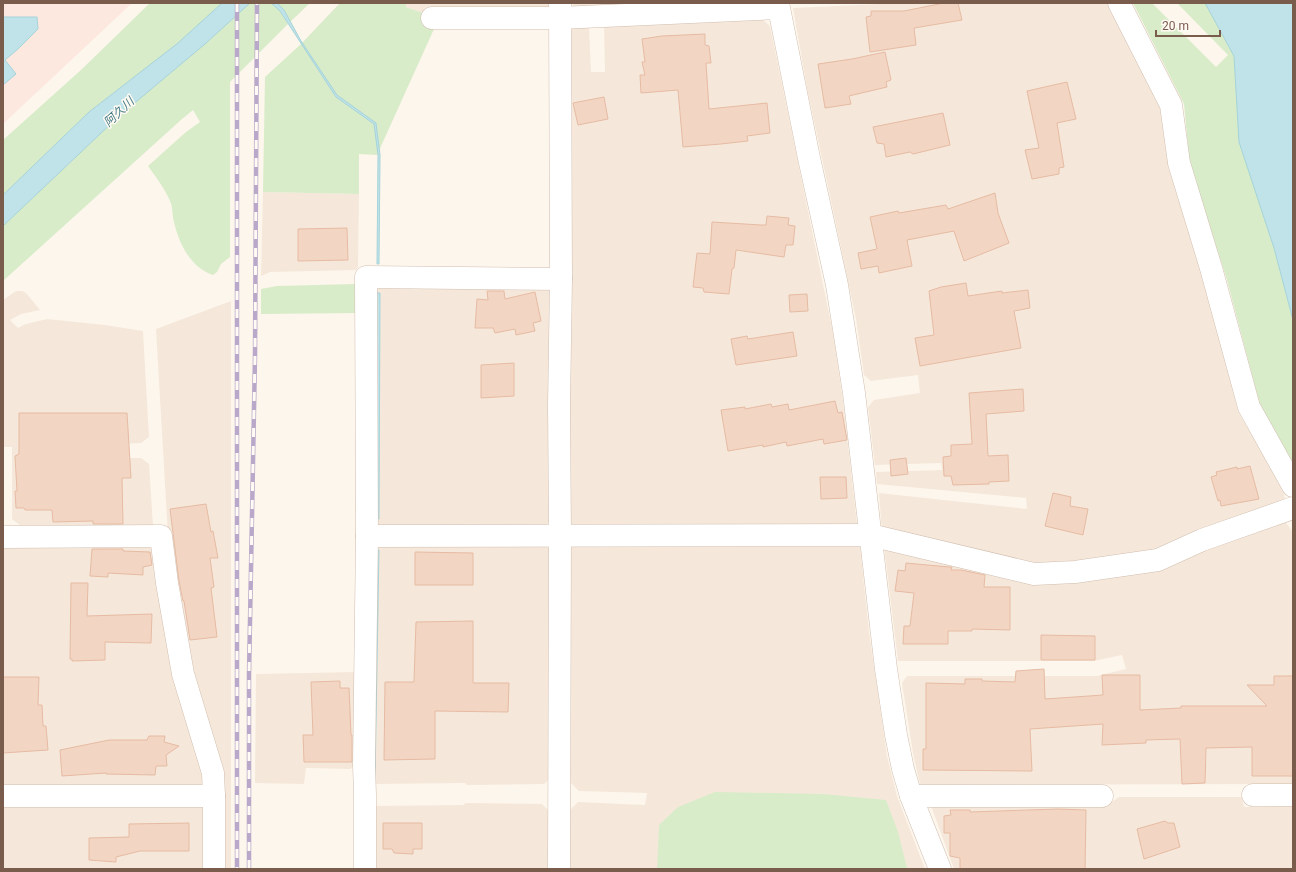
<svg xmlns="http://www.w3.org/2000/svg" width="1296" height="872" font-family="Roboto,'Noto Sans JP',sans-serif">
<style>
.residential{fill:#f5e8da}
.commercial{fill:#fde8e0}
.green{fill:#d8ecc9}
.water{fill:#bfe3e8;stroke:#a5d3da}
.building{fill:#f3d5c3;stroke:#e6bba3}
.lines{fill:none;stroke-linecap:round;stroke-linejoin:round}
.street-casing{stroke:#d1beb0;stroke-width:23}
.street{stroke:#fff;stroke-width:22}
.rail-casing{stroke:#b9a8c9;stroke-width:4.5}
.rail{stroke:#fffaf3;stroke-width:3;stroke-dasharray:9;stroke-linecap:butt}
.labels{text-anchor:middle;stroke-width:3;stroke-linejoin:round;paint-order:stroke}
.water-label{font-size:12px;font-style:italic;fill:#437c86;stroke:#fffaf3}
</style>
<rect width="100%" height="100%" fill="#fdf6ec"/>
<g class="residential">
<polygon points="406,3 554,3 554,8 432,16 406,7"/>
<polygon points="571,3 662,3 575,7"/>
<polygon points="900,3 1108,3 1161,108 1169,169 1208,294 1239,414 1283,488 1285,500 1156,554 1039,568 882,532 879,493 1027,509 1026,498 877,484 876,472 942,470 941,463 875,465 868,407 874,400 920,393 918,375 871,381 864,375 856,319 846,271 807,88 793,8"/>
<polygon points="761,18 770,26 833,333 843,401 857,524 575,527 566,519 567,36 574,27 589,27 591,72 605,72 604,27"/>
<polygon points="263,192 359,194 358,267 356,270 270,272 261,276"/>
<polygon points="382,284 553,285 553,518 544,527 376,527 376,289"/>
<polygon points="16,291 22,291 26,293 40,310 21,314 10,320 18,328 26,324 47,319 105,325 143,331 149,437 141,443 95,445 106,458 141,458 149,464 153,525 20,525 12,519 12,447 3,447 3,300"/>
<polygon points="231,301 231,869 220,869 192,680 168,536 156,329"/>
<polygon points="1283,519 1293,532 1293,784 921,785 919,780 913,753 902,683 907,676 1097,676 1126,669 1122,655 1094,661 898,661 884,546 1036,581"/>
<polygon points="376,544 544,544 553,552 553,776 544,784 467,785 465,783 372,784"/>
<polygon points="575,544 860,546 869,632 887,756 897,796 925,869 565,869 566,814 578,802 645,805 647,793 579,791 566,778 566,553"/>
<polygon points="155,546 206,783 198,786 3,786 3,548"/>
<polygon points="356,672 355,765 350,769 306,768 304,784 255,783 256,674"/>
<polygon points="1119,797 1242,797 1244,807 1293,806 1293,869 954,869 931,806 1105,807"/>
<polygon points="466,803 542,804 552,814 552,869 372,869 372,806 463,805"/>
<polygon points="3,806 200,806 205,810 205,869 3,869"/>
</g>
<polygon class="commercial" points="3,3 132,3 3,124 3,85 16,74 5,60 18,49 38,29 37,17 3,17"/>
<g class="green">
<polygon points="150,3 222,3 178,43 89,112 3,195 3,140 81,70"/>
<path d="M250 3H271L280 11 288 24 230 82V257L221 264 217 272 213 275C191 268 179 244 174 222 172 215 173 207 170 201 165 189 156 177 148 166L186 132 200 122 193 110 182 119 3 281V226L118 117 205 44Z"/>
<polygon points="277,3 310,3 290,22 284,10"/>
<polygon points="340,3 406,3 406,7 432,16 432,29 434,29 377,155 359,154 359,194 263,192 265,77 301,44"/>
<polygon points="1133,3 1152,3 1216,67 1228,55 1177,3 1293,3 1293,463 1260,405 1227,280 1195,180 1189,157 1184,104"/>
<polygon points="356,284 358,313 261,314 261,289 277,286"/>
<polygon points="715,792 823,794 886,800 898,832 907,868 905,869 657,869 659,825 678,807"/>
</g>
<g class="water">
<polygon points="222,3 250,3 205,44 118,117 3,226 3,195 89,112 178,43"/>
<polygon points="271,3 277,3 284,10 301,41 337,95 376,123 380,155 379,264 377,264 378,155 374,124 336,97 280,11"/>
<polygon points="1205,3 1293,3 1293,320 1274,248 1239,142 1234,56"/>
<polygon points="3,17 37,17 38,29 18,49 5,60 16,74 3,85"/>
<polygon points="376,293 380,293 379,519 376,519"/>
<polygon points="376,550 379,550 375,781 372,781"/>
</g>
<g class="building">
<polygon points="944,3 958,3 962,20 914,28 916,45 870,52 866,17 871,16 871,11 904,11"/>
<polygon points="705,34 705,45 709,46 711,63 706,63 709,109 767,103 770,133 747,136 748,141 721,144 683,147 678,90 641,93 640,75 645,75 642,62 645,62 642,39 662,36"/>
<polygon points="885,52 891,80 886,82 887,87 849,96 851,104 825,108 818,64 852,59"/>
<polygon points="1067,82 1076,119 1057,123 1064,167 1059,168 1059,174 1032,179 1025,150 1039,148 1027,91"/>
<polygon points="604,97 608,119 578,125 573,103"/>
<polygon points="943,113 950,145 913,154 910,152 886,157 884,144 877,143 873,127"/>
<polygon points="995,193 998,213 1009,243 964,261 954,231 907,240 912,266 879,273 878,266 861,269 858,253 877,249 870,217 898,211 899,213 946,205 948,209"/>
<polygon points="767,216 789,218 788,225 795,226 793,245 786,245 784,257 736,250 734,268 732,269 729,294 704,292 703,288 693,287 697,253 710,254 712,222 761,225 766,225"/>
<polygon points="347,228 348,260 298,261 298,229"/>
<polygon points="966,283 968,296 1002,291 1002,293 1028,290 1030,308 1014,311 1021,348 920,366 915,338 934,335 929,291 941,287"/>
<polygon points="487,291 504,291 505,299 535,292 541,321 533,323 535,331 516,335 515,329 495,333 493,328 475,328 477,299 488,300"/>
<polygon points="807,294 808,311 790,312 789,295"/>
<polygon points="793,332 797,356 736,365 731,339 747,336 748,339"/>
<polygon points="514,363 514,396 481,398 481,365"/>
<polygon points="1023,389 1024,411 986,414 988,456 1008,455 1009,481 989,482 989,484 953,485 951,476 944,476 943,457 951,456 951,445 972,444 969,393"/>
<polygon points="835,401 838,413 842,412 847,440 824,444 823,439 787,446 786,442 763,447 763,445 728,451 721,410 745,407 745,409 771,404 772,407 788,404 789,410"/>
<polygon points="19,413 127,413 131,478 122,478 123,524 93,524 93,521 53,522 52,510 25,510 24,508 16,508 15,491 17,491 15,456 19,454"/>
<polygon points="906,458 908,474 891,476 890,460"/>
<polygon points="1250,466 1259,499 1221,506 1220,500 1218,501 1211,477 1217,475 1216,472 1237,467 1237,469"/>
<polygon points="820,477 846,477 847,498 821,499"/>
<polygon points="1053,493 1071,497 1070,506 1088,509 1083,535 1045,526"/>
<polygon points="206,504 211,532 213,531 218,558 210,558 214,587 211,588 217,637 190,640 184,601 183,601 179,581 170,509"/>
<polygon points="92,549 123,549 123,551 150,552 152,565 143,567 143,575 108,573 108,577 90,576"/>
<polygon points="415,552 473,553 473,585 415,585"/>
<polygon points="906,563 949,567 952,567 951,570 961,570 985,575 984,587 1010,587 1010,630 972,629 972,631 948,631 948,644 903,644 904,626 910,626 914,593 895,591 898,570 905,571"/>
<polygon points="71,583 88,583 87,616 152,614 151,643 105,642 105,660 72,661 72,659 70,659"/>
<polygon points="473,621 473,683 509,683 508,712 435,711 435,759 384,760 385,682 414,682 416,622"/>
<polygon points="1041,635 1095,636 1095,660 1041,660"/>
<polygon points="1044,669 1045,699 1103,695 1102,675 1140,675 1140,710 1181,708 1181,706 1267,706 1247,685 1274,685 1274,676 1293,676 1293,776 1252,776 1252,747 1206,748 1205,783 1182,784 1180,739 1146,740 1146,743 1102,745 1103,724 1030,729 1032,771 923,770 923,749 926,749 926,683 965,684 965,679 982,679 982,681 1015,682 1016,671"/>
<polygon points="3,677 39,677 38,705 42,705 43,726 46,726 48,750 3,753"/>
<polygon points="340,681 340,688 349,688 351,735 352,735 352,762 304,762 303,735 313,735 311,682"/>
<polygon points="149,736 165,736 164,742 179,746 166,755 167,766 156,766 155,775 106,774 106,773 62,776 60,750 109,740 147,740"/>
<polygon points="1058,809 1086,810 1085,869 960,869 960,858 950,856 950,833 944,833 944,816 951,815 950,810 970,810 970,812"/>
<polygon points="1165,821 1168,823 1174,823 1180,847 1144,859 1137,829"/>
<polygon points="189,823 189,851 140,851 116,857 116,862 89,860 89,838 129,837 129,824"/>
<polygon points="383,823 422,823 422,849 413,849 413,854 394,853 392,849 383,849"/>
</g>
<g class="lines">
<g class="street-casing">
<g id="street">
<polyline points="778,3 809,158 837,285 854,393 886,669 896,735 903,769 911,796 940,869"/>
<polyline points="1119,3 1171,105 1179,163 1211,268 1249,407 1293,486"/>
<polyline points="432,18 560,18 778,8"/>
<polyline points="367,536 870,535 1034,574 1075,572 1158,560 1202,540 1293,508"/>
<polyline points="3,537 161,536 167,583 183,674 213,773 214,796 214,869"/>
<polyline points="1253,795 1293,795"/>
<polyline points="3,796 214,796"/>
<polyline points="911,796 1102,796"/>
<polyline points="365,869 365,795 364,765 367,536 366,277 561,279"/>
<polyline points="559,869 560,535 559,405 561,279 560,3"/>
</g>
</g>
<use href="#street" class="street"/>
<g class="rail-casing">
<g id="rail">
<polyline points="237,3 237,869"/>
<polyline points="249,869 249,675 255,356 257,3"/>
</g>
</g>
<use href="#rail" class="rail"/>
</g>
<g class="labels">
<g class="water-label">
<text transform="translate(119 112) rotate(-43)" y="4">阿久川</text>
</g>
</g>
<rect width="1296" height="872" fill="none" stroke="#7a5c4d" stroke-width="8"/>
<path d="M1156 30v6h64v-6" fill="none" stroke="#7a5c4d" stroke-width="2"/>
<text x="1162" y="30" font-size="12" fill="#7a5c4d" stroke="#fffaf3" stroke-width="3" paint-order="stroke">20 m</text>
</svg>
